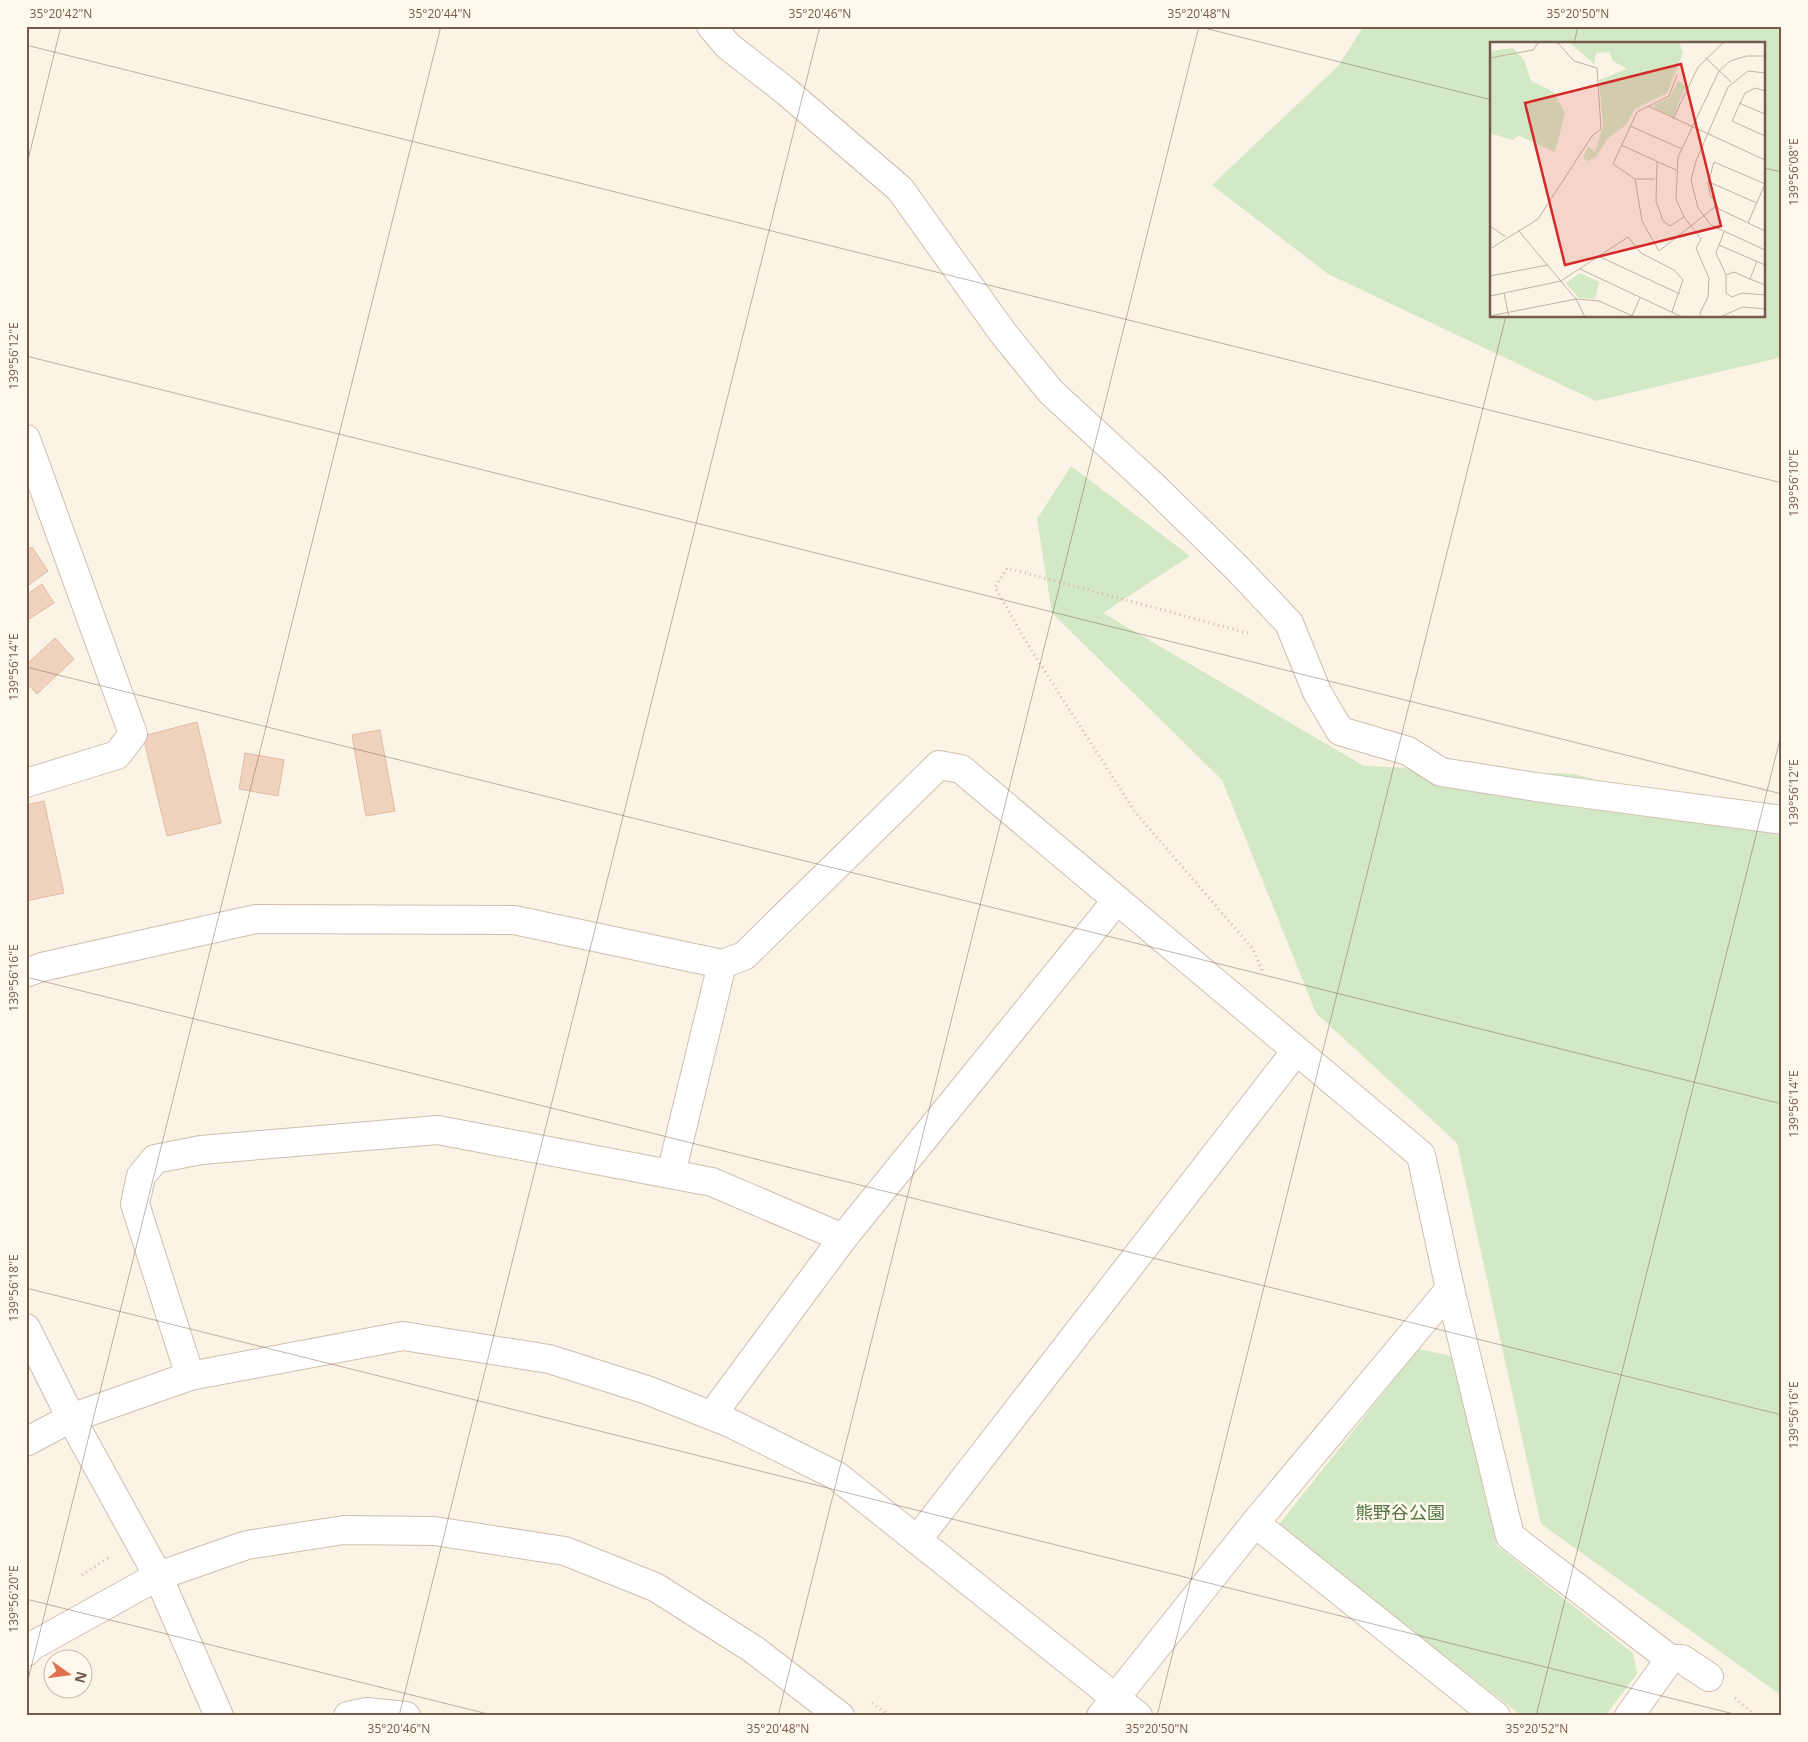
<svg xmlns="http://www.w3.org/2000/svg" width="1808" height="1742" font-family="'Open Sans','Noto Sans JP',sans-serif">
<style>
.green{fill:#d3e8c5;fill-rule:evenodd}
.building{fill:#f0d3bf;stroke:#e1baa0}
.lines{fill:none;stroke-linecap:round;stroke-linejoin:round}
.minor-casing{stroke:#cfbeb0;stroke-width:30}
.path{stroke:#d4b7a2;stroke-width:3;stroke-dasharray:1 4;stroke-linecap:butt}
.minor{stroke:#fff;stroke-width:28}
.ticks{fill:none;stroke:#745b4c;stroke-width:1;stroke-opacity:0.45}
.labels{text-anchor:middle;stroke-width:5;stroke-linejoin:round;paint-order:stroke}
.park-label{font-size:18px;fill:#547844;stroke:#fef8ed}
.inset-road{fill:none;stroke:#c1b2a3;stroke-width:1}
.view{fill:#d62828;fill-opacity:0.15;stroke:#d62828;stroke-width:2.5}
.inset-edge{fill:none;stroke:#745b4c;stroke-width:2.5}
.neatline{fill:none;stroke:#745b4c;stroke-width:2}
.ticks-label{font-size:12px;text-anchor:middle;fill:#745b4c}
</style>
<rect width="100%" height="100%" fill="#fbf4e6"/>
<g class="green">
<path d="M1364 26H1782V357L1596 401 1328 274 1212 185 1338 66ZM1492 44H1764V316H1492Z"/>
<polygon points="1071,466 1190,556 1103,613 1364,766 1573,774 1782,825 1782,1696 1541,1524 1457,1143 1316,1013 1222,780 1052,613 1037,519"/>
<polygon points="1418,1349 1452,1356 1497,1546 1633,1653 1637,1674 1605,1716 1522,1716 1277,1527"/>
</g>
<g class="building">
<polygon points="32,547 48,571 26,587 26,551"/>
<polygon points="42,584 54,603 26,621 26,595"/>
<polygon points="55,638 74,659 37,694 26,682 26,665"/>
<polygon points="197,722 221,823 167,836 143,736"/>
<polygon points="380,730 395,811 366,816 352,735"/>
<polygon points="245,753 284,760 278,796 239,789"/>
<polygon points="44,801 64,893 26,901 26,805"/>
</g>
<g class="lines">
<g class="minor-casing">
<g id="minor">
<polyline points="711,26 728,46 787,92 900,189 1003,333 1051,392 1150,483 1236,567 1289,623 1317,692 1340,731 1408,751 1441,772 1536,787 1782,820"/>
<polyline points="26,439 133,734 117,755 26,783"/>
<polyline points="26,973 42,967 256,919 514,920 722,964 744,956 939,765 961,769 1421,1155 1450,1289 1510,1536 1670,1659 1682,1659 1709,1677"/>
<polyline points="671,1174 722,964"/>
<polyline points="26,1328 71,1418 158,1576 219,1716"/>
<polyline points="190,1376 135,1204 141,1176 155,1159 201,1150 438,1130 712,1182 843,1238"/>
<polyline points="712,1415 843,1238 1117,900"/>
<polyline points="26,1442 71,1418 190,1376 403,1336 549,1359 647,1390 730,1423 837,1476 1138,1716"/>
<polyline points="1255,1523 1496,1716"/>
<polyline points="917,1540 1296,1051"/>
<polyline points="26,1652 32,1646 158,1576 247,1545 344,1530 434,1531 565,1551 655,1587 753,1649 840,1716"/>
<polyline points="348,1716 367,1712 406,1716"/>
<polyline points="1101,1716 1255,1523 1450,1289"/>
<polyline points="1629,1716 1670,1659"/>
</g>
</g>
<g class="path">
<polyline points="1248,633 1007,568 995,587 1028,645 1135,812 1253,949 1262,970 1261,974"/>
<polyline points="82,1575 108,1558"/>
<polyline points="1735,1698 1756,1716"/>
<polyline points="872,1703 890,1716"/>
</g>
<use href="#minor" class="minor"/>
</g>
<path class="ticks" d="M1196 26 1492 100M1574 44 1578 26M26 45 1782 483M26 168 61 26M1764 168 1782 172M26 356 1782 794M26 667 1782 1104M26 977 1782 1415M26 1288 1742 1716M26 1599 496 1716M26 1688 441 26M399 1716 820 26M778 1716 1199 26M1157 1716 1506 316M1536 1716 1782 731"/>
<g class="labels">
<g class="park-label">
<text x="1400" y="1519">熊野谷公園</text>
</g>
</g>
<g transform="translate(1490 42)">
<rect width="275" height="275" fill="#fbf4e6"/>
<path d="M79 0H189L193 11 177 51 145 67 136 83 118 96 106 115 98 119 93 117 98 104 105 110 113 84 109 38 137 27 123 19 119 10 106 11 104 22ZM23 6 34 18 41 39 64 50 75 71 65 110 29 94 22 98 0 91V9ZM188 39 196 44 183 75 164 66V63L180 55ZM90 231 109 240 105 257 89 256 76 241Z" fill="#d3e8c5"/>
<path class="inset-road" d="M215 15 241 40M0 16 43 8 49 0M275 31 258 29 238 45 206 119 201 138 208 166 221 183 275 208M187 33 179 54 147 70 123 122 145 137 152 179 169 209 226 164M275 49 265 46 255 51 242 79 275 94M249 61 275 72M158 64 275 118M183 77 208 25 234 0M140 84 192 107M131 103 186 128M167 120 166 159 173 179 180 184 194 175M145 137H165M219 140 267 161M275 142 224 120 218 141 220 152 229 167 275 189M258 181 275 142M0 184 16 195M28 188 86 257 95 275M234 190 226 211 236 233V251L242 255 252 251 275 253M229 203 275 223M0 207 48 177 102 94 111 87 107 26 84 19 67 0M108 214 190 252M267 219 260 237 275 243M90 227 192 275M236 233 244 230 260 237M0 234 58 223M14 251 19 275M0 254 71 239 138 195 151 211 184 228 193 238 182 270M0 274 86 257 109 259 145 275M142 274 150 256M212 275 210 271 218 255 219 236 206 206 211 197 194 175 186 157 188 115 229 29 240 19 256 14H275M230 275 253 265 275 267"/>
<path class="view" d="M191 22 231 184 75 223 35 61Z"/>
<rect width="275" height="275" class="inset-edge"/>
</g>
<rect width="1808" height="1742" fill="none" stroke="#fef8ed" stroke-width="55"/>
<g transform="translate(68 1674) rotate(104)"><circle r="24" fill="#fef8ed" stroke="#c7b9ad"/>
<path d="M0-4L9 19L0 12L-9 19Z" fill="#df7351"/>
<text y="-8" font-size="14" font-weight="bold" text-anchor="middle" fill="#745b4c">N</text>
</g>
<rect x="28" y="28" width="1752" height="1686" class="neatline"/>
<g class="ticks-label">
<text x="61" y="18">35°20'42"N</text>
<text x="440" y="18">35°20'44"N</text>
<text x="820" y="18">35°20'46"N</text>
<text x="1199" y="18">35°20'48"N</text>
<text x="1578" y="18">35°20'50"N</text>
<text transform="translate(1794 172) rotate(-90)" y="4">139°56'08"E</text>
<text transform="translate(14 356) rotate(-90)" y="4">139°56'12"E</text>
<text transform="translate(1794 483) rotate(-90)" y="4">139°56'10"E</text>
<text transform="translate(14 667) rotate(-90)" y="4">139°56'14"E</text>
<text transform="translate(1794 793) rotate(-90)" y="4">139°56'12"E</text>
<text transform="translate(14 978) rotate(-90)" y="4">139°56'16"E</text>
<text transform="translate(1794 1104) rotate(-90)" y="4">139°56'14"E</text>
<text transform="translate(14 1288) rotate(-90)" y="4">139°56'18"E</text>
<text transform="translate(1794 1415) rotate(-90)" y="4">139°56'16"E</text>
<text transform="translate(14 1599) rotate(-90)" y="4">139°56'20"E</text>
<text x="399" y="1733">35°20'46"N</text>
<text x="778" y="1733">35°20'48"N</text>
<text x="1157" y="1733">35°20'50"N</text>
<text x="1537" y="1733">35°20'52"N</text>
</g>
</svg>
